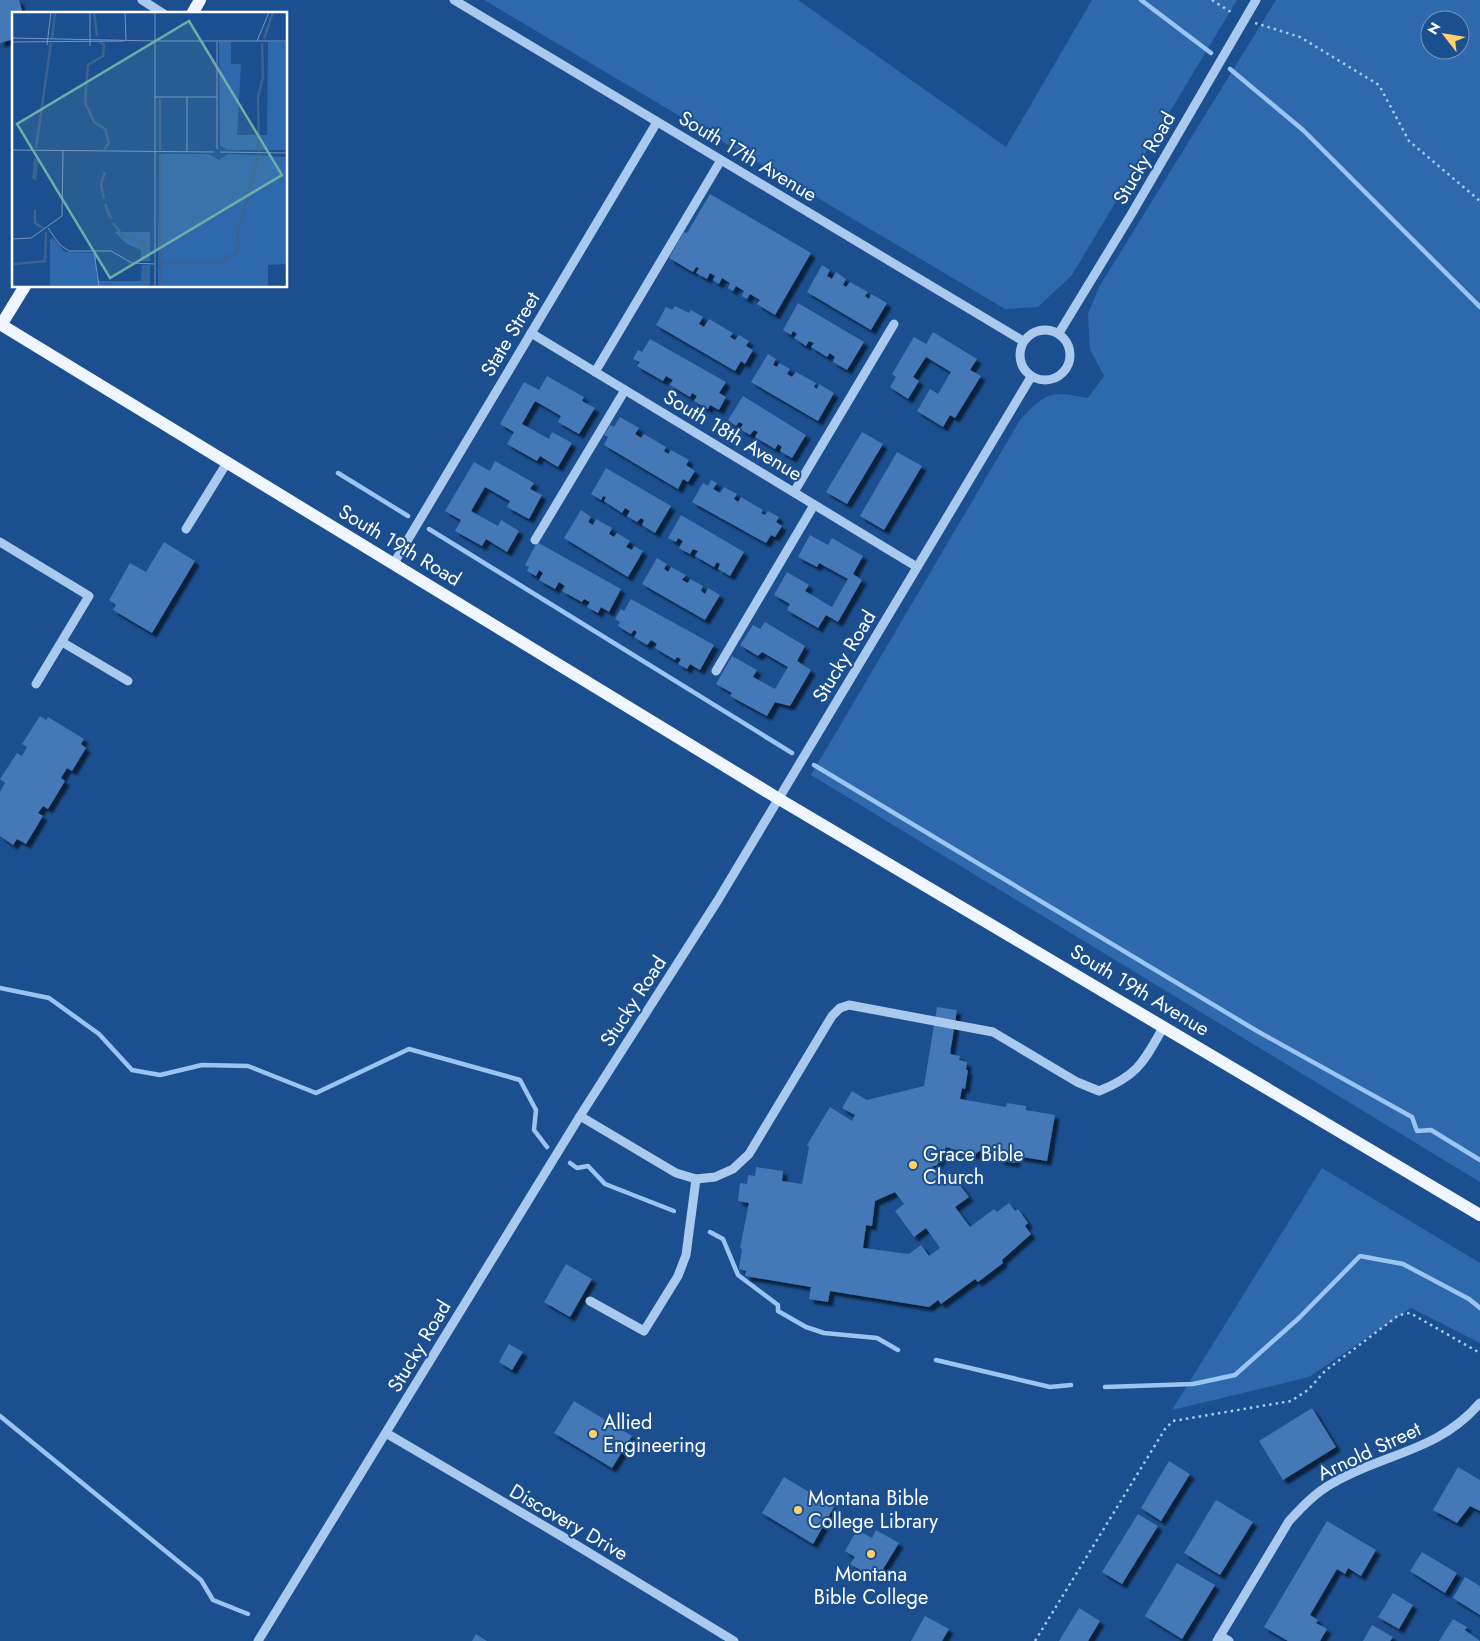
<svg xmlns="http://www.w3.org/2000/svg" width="1480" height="1641" font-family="Jost,sans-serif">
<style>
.green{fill:#2e69ad;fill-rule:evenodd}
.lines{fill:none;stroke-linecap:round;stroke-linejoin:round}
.stream{stroke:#9cc4f0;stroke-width:4.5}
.building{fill:#4478b7;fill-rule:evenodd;filter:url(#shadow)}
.path{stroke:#a9c9ee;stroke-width:2.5;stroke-dasharray:2.5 4;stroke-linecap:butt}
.minor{stroke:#a9c9ee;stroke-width:9}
.major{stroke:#f0f6ff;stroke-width:12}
.poi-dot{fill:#ffd166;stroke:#1b4f8f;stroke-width:2}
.labels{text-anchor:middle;stroke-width:4;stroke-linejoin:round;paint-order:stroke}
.street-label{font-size:20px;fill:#fff;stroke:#1b4f8f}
.poi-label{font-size:20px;fill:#fff;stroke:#1b4f8f;text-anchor:start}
.inset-river{fill:none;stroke:#3c6290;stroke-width:2.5}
.inset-road{fill:none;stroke:#7695bc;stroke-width:1}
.view{fill:#6fada8;fill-opacity:0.15;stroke:#6fada8;stroke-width:2.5}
.inset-edge{fill:none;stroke:#fff;stroke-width:2.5}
</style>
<defs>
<filter id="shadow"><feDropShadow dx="4.5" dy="4.5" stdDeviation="1" flood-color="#0009"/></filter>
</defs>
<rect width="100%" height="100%" fill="#1b4f8f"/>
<g class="green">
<polygon points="484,0 798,0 1006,147 1092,0 1237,0 1072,275 1038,307 1005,309"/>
<path d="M1276 0H1480V1182L811 775 1020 420C1047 391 1051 391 1088 398L1104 376 1090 349 1088 314 1099 287ZM1430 20H1460V50H1430Z"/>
<polygon points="1322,1168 1480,1263 1480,1343 1411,1308 1309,1377 1172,1410"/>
</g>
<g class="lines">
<g class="stream">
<polyline points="1141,0 1211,53"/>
<polyline points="1230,69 1303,130 1480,307"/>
<polyline points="338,473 408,516"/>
<polyline points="429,529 792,753"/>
<polyline points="814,765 1257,1031 1412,1117 1417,1131 1431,1130 1480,1160"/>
<polyline points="0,988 49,998 99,1034 132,1070 160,1075 202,1065 248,1066 316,1093 409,1049 520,1080 536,1110 534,1130 547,1147"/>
<polyline points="570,1163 577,1168 588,1166 605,1184 674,1211"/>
<polyline points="710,1232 723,1239 738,1275 778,1305 778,1311 806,1327 824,1333 877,1338 898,1350"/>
<polyline points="936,1360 1050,1387 1071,1385"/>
<polyline points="1105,1387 1193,1384 1235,1375 1299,1318 1360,1256 1403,1264 1469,1299 1480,1308"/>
<polyline points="0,1416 201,1580 213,1600 248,1614"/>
</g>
</g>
<g class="building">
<polygon points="0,0 19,0 23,14 14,14 14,39 0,43"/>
<polygon points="710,194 811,253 775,315 757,304 760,300 750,294 747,299 742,296 744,291 736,286 733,291 728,288 730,283 722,278 719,284 713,280 715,276 710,273 707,279 696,273 699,268 696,267 693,272 669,258 684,232 687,233"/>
<polygon points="822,265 830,270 827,276 832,279 836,272 846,279 843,285 846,287 850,282 868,292 865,296 869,299 871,294 887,303 871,330 807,292"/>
<polygon points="798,303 864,342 847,370 833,362 835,357 830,353 827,357 811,347 814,343 809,341 806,346 794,338 797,334 793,331 791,335 783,330"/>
<polygon points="675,306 689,313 691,310 703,317 699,324 704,327 709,319 733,333 730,337 735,340 739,335 749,341 746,346 753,350 745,364 741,361 735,371 656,325 666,307 672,310"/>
<polygon points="933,332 977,359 970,370 981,376 955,418 950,415 943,427 917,411 930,389 938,394 951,372 926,357 913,377 919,381 908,399 890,387 896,377 892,374 914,337 926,344"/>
<polygon points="650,339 726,382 719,393 726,397 719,410 710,405 708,409 694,401 697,396 692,393 690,397 670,385 673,380 666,376 663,381 637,366 640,362 633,359 638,350 642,352"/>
<polygon points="768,354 776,359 773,365 777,367 779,363 790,369 787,374 792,377 796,372 816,383 814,387 817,389 819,384 834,393 818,421 751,382"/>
<polygon points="547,376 584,397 582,401 595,408 579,434 558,422 561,416 535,401 522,424 549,439 552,432 572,443 558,467 540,456 537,461 507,444 514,432 500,424 524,382 539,390"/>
<polygon points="743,396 806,435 792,458 780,451 782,447 778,444 775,449 755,437 758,432 754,430 750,435 740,429 743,424 739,422 736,426 728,420"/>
<polygon points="620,417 639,428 635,434 641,438 644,434 666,447 664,451 668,454 671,450 689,460 686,465 695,471 688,482 683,479 678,489 604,445 608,437 604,435 610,425 614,427"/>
<polygon points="862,432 883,444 847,504 826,492"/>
<polygon points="897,452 922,466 884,530 860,516"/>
<polygon points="495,461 534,483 530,489 542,495 529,519 507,507 510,501 485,487 471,511 498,526 501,520 519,531 507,552 486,539 482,546 455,531 461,520 445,511 474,462 490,471"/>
<polygon points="606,468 671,506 655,533 642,525 644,520 641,518 637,522 627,516 630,511 625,508 622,513 604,501 606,497 603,496 601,500 591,494"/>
<polygon points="711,480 717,483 713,489 720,493 724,487 737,494 734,499 738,502 741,497 763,510 761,513 765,515 768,511 779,517 776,522 782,526 775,537 771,535 766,543 692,502 703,483 708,486"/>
<polygon points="581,510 591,517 588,522 593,525 596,519 612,528 609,534 614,537 617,533 630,541 626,547 632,550 634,546 643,551 628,577 564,538"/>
<polygon points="681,515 744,552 730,576 718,569 720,564 717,562 714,567 695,556 698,551 693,549 690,554 679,548 683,541 678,538 676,542 668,538"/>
<polygon points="810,535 828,545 832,538 863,556 853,574 862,580 838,622 826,615 818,628 787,610 790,604 774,595 787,572 809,585 805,591 832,607 848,579 819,563 817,567 798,557"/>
<polygon points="164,542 195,561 152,633 113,610 116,605 109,600 130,563 146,572"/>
<polygon points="537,542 621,589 609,612 601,607 598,613 587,607 590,602 584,599 582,602 562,591 565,586 559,582 555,589 539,580 543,573 539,570 536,576 527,571 529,567 525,565"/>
<polygon points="657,558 667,564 664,569 668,572 671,567 686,575 682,580 688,583 690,579 703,586 701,591 705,594 708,588 720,595 705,620 642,584"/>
<polygon points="631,599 714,645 700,670 690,664 687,669 678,664 681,659 677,657 675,660 655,648 657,644 651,640 647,645 634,637 637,632 634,630 631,634 618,626 620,622 615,619 621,609 624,611"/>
<polygon points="765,622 805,646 797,661 811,670 790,706 775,702 767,716 730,696 732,693 716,684 732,656 757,670 753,677 775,689 788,667 762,652 758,656 740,645 753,625 760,629"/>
<polygon points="40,716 46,720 48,717 84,739 81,744 86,748 72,771 67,768 61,778 65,781 48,809 43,806 38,813 43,816 26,844 17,839 13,845 0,836 0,792 5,783 0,779 17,753 22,756 27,747 22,744"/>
<path d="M937 1007 957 1010 950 1054 960 1056 959 1060 967 1062 966 1070H968L965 1089 962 1088 960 1099 1006 1107 1007 1103 1026 1106V1110L1055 1115 1047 1161 1016 1156 1015 1163 999 1160 1000 1153 981 1150 974 1155 946 1147 937 1165 931 1167 940 1179 949 1171 969 1197 955 1207 970 1227 994 1209 997 1212 1009 1203 1015 1211 1018 1209 1028 1223 1025 1226 1031 1234 1002 1260 1003 1263 978 1282 975 1279 941 1304 938 1300 929 1307 830 1291 828 1302 809 1299 811 1287 745 1276 746 1271 739 1269 742 1249 740 1248 749 1203 738 1201 740 1183 747 1184 748 1175 755 1176 756 1167 783 1171 782 1181 802 1184 809 1147 807 1145 830 1107 852 1121 855 1115 842 1108 852 1091 867 1100 924 1086ZM895 1192 904 1204 895 1211 914 1237 926 1228 940 1248 929 1256 921 1245 909 1254 863 1248 866 1225 872 1226 875 1201Z"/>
<polygon points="566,1264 592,1279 570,1317 544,1302"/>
<polygon points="509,1344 523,1352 512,1370 499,1362"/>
<polygon points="574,1401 632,1436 612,1468 554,1433"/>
<polygon points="1312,1408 1336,1447 1283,1480 1259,1441"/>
<polygon points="1169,1461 1190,1474 1161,1521 1141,1508"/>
<polygon points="1458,1467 1480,1480 1480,1511 1470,1506 1457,1523 1433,1510"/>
<polygon points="784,1477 834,1507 813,1544 762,1513"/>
<polygon points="1216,1500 1253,1522 1220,1575 1184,1553"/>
<polygon points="1138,1514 1158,1526 1122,1584 1102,1572"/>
<polygon points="1327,1521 1376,1550 1361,1576 1348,1568 1345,1574 1337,1569 1310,1615 1318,1620 1316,1623 1327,1629 1320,1641 1288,1641 1264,1627"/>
<polygon points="857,1530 872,1538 876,1530 899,1543 877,1579 850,1564 855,1557 845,1551"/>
<polygon points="1422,1552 1457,1573 1445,1593 1410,1571"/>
<polygon points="1177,1563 1215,1585 1182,1639 1145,1616"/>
<polygon points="1465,1577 1480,1586 1480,1615 1453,1598"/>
<polygon points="1393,1593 1413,1605 1399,1629 1378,1617"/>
<polygon points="1079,1608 1100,1621 1088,1641 1059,1641"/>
<polygon points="925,1616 949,1629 942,1641 911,1641"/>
<polygon points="1453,1619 1467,1627 1465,1630 1480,1641 1439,1641"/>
<polygon points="1372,1625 1393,1637 1390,1641 1363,1641"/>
<polygon points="476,1634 487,1641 472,1641"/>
</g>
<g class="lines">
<g class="path">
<polyline points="1212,0 1234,14"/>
<polyline points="1255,23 1300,37 1379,85 1409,141 1480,201"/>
<polyline points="1035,1641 1165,1429 1173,1421 1291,1401 1308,1390 1325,1371 1399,1315 1410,1313 1480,1353"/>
</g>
<g class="minor">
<polyline points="142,0 164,14"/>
<polyline points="454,0 1023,341"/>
<circle cx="1045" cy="355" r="25"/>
<polyline points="531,333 917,567"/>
<polyline points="1059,333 1132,213 1256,0"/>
<polyline points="595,372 721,160"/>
<polyline points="794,492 894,324"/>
<polyline points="186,529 228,461"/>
<polyline points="535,540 625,390"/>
<polyline points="0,542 89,596 36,684"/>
<polyline points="394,563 657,122"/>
<polyline points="62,642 128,681"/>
<polyline points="716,671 814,505"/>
<path d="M580 1116 676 1173 696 1179 715 1177 733 1169 749 1154 832 1016 840 1008 849 1005 993 1032 1077 1082 1099 1091C1139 1075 1144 1061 1164 1026"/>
<polyline points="590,1301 644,1331 678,1276 686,1255 696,1179"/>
<polyline points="386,1433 563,1537 734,1641"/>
<polyline points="1220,1636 1229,1641"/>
<polyline points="258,1641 580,1116 718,900 1031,377"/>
<path d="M1217 1641 1289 1521C1302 1507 1316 1492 1333 1483 1384 1453 1438 1452 1480 1403"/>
</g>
<g class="major">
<polyline points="192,14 200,0"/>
<polyline points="0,324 779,799 1480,1215"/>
<polyline points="1,325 25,286"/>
</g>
</g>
<g class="poi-dot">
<circle cx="913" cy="1165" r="5"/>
<circle cx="593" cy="1434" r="5"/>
<circle cx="798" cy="1510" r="5"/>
<circle cx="871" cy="1554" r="5"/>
</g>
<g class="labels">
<g class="street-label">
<text transform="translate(748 156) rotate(31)" y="7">South 17th Avenue</text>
<text transform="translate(1144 158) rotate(-60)" y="7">Stucky Road</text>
<text transform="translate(510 334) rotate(-59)" y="7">State Street</text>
<text transform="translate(733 435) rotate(31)" y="7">South 18th Avenue</text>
<text transform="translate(400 545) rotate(31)" y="7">South 19th Road</text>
<text transform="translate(844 656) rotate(-59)" y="7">Stucky Road</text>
<text transform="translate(1140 990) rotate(31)" y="7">South 19th Avenue</text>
<text transform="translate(633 1001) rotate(-57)" y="7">Stucky Road</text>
<text transform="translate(419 1346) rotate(-59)" y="7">Stucky Road</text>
<text transform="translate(1369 1451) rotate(-25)" y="7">Arnold Street</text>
<text transform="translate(569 1522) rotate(30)" y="7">Discovery Drive</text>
</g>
<g class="poi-label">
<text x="923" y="1161">Grace Bible<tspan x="923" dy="23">Church</tspan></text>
<text x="603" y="1429">Allied<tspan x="603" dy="23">Engineering</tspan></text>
<text x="808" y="1505">Montana Bible<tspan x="808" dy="23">College Library</tspan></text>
<text x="871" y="1581" text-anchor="middle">Montana<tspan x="871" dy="23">Bible College</tspan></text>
</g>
</g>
<g transform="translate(12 12)">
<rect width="275" height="275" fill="#1b4f8f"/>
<path d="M207 30H219V52H229L225 123H255L256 30H275V138H215L208 133ZM147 142H197L207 148 216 142 275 145V252L256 253V275H146ZM103 220H138V249H129V238L115 232ZM41 226 53 240 84 241V261L88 269H129L130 253H138V275H38V228Z" fill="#2e69ad"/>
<path d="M22 146 27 147 24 169 20 166Z" fill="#3c6290"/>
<path class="inset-river" d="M82 0 85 24M40 27 43 0M252 27 261 0M87 30 92 32 91 44 76 53 73 90 82 110 93 117 97 131 92 137M24 136 39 31M148 138V87M247 139 246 85 251 65 250 31M148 142 149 275M92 187 89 172 93 160M93 192 99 207M23 198V211L31 216M101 211 111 224 131 230 133 249M149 251H212L215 244H222L227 235 225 223 247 142M2 252 33 249 34 220M133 255V275"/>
<path class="inset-road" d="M78 0V34M113 0 114 29M0 26 143 29M143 29H275M245 29 257 0M0 30 112 29M205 30V137M35 33 39 0M143 85H205M0 138 202 140M175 140V85M208 140 275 141M36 216 48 233 57 239H99L120 251 143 252M0 227 19 226 50 204 51 139M82 239 87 275M143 275V0"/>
<path class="view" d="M177 9 270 163 98 266 5 112Z"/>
<rect width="275" height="275" class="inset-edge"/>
</g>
<g transform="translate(1445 35) rotate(301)"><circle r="24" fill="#1b4f8f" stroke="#7695bc"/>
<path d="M0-4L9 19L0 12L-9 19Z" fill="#ffd166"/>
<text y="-8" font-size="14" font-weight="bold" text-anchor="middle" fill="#ffffff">N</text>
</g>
</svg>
